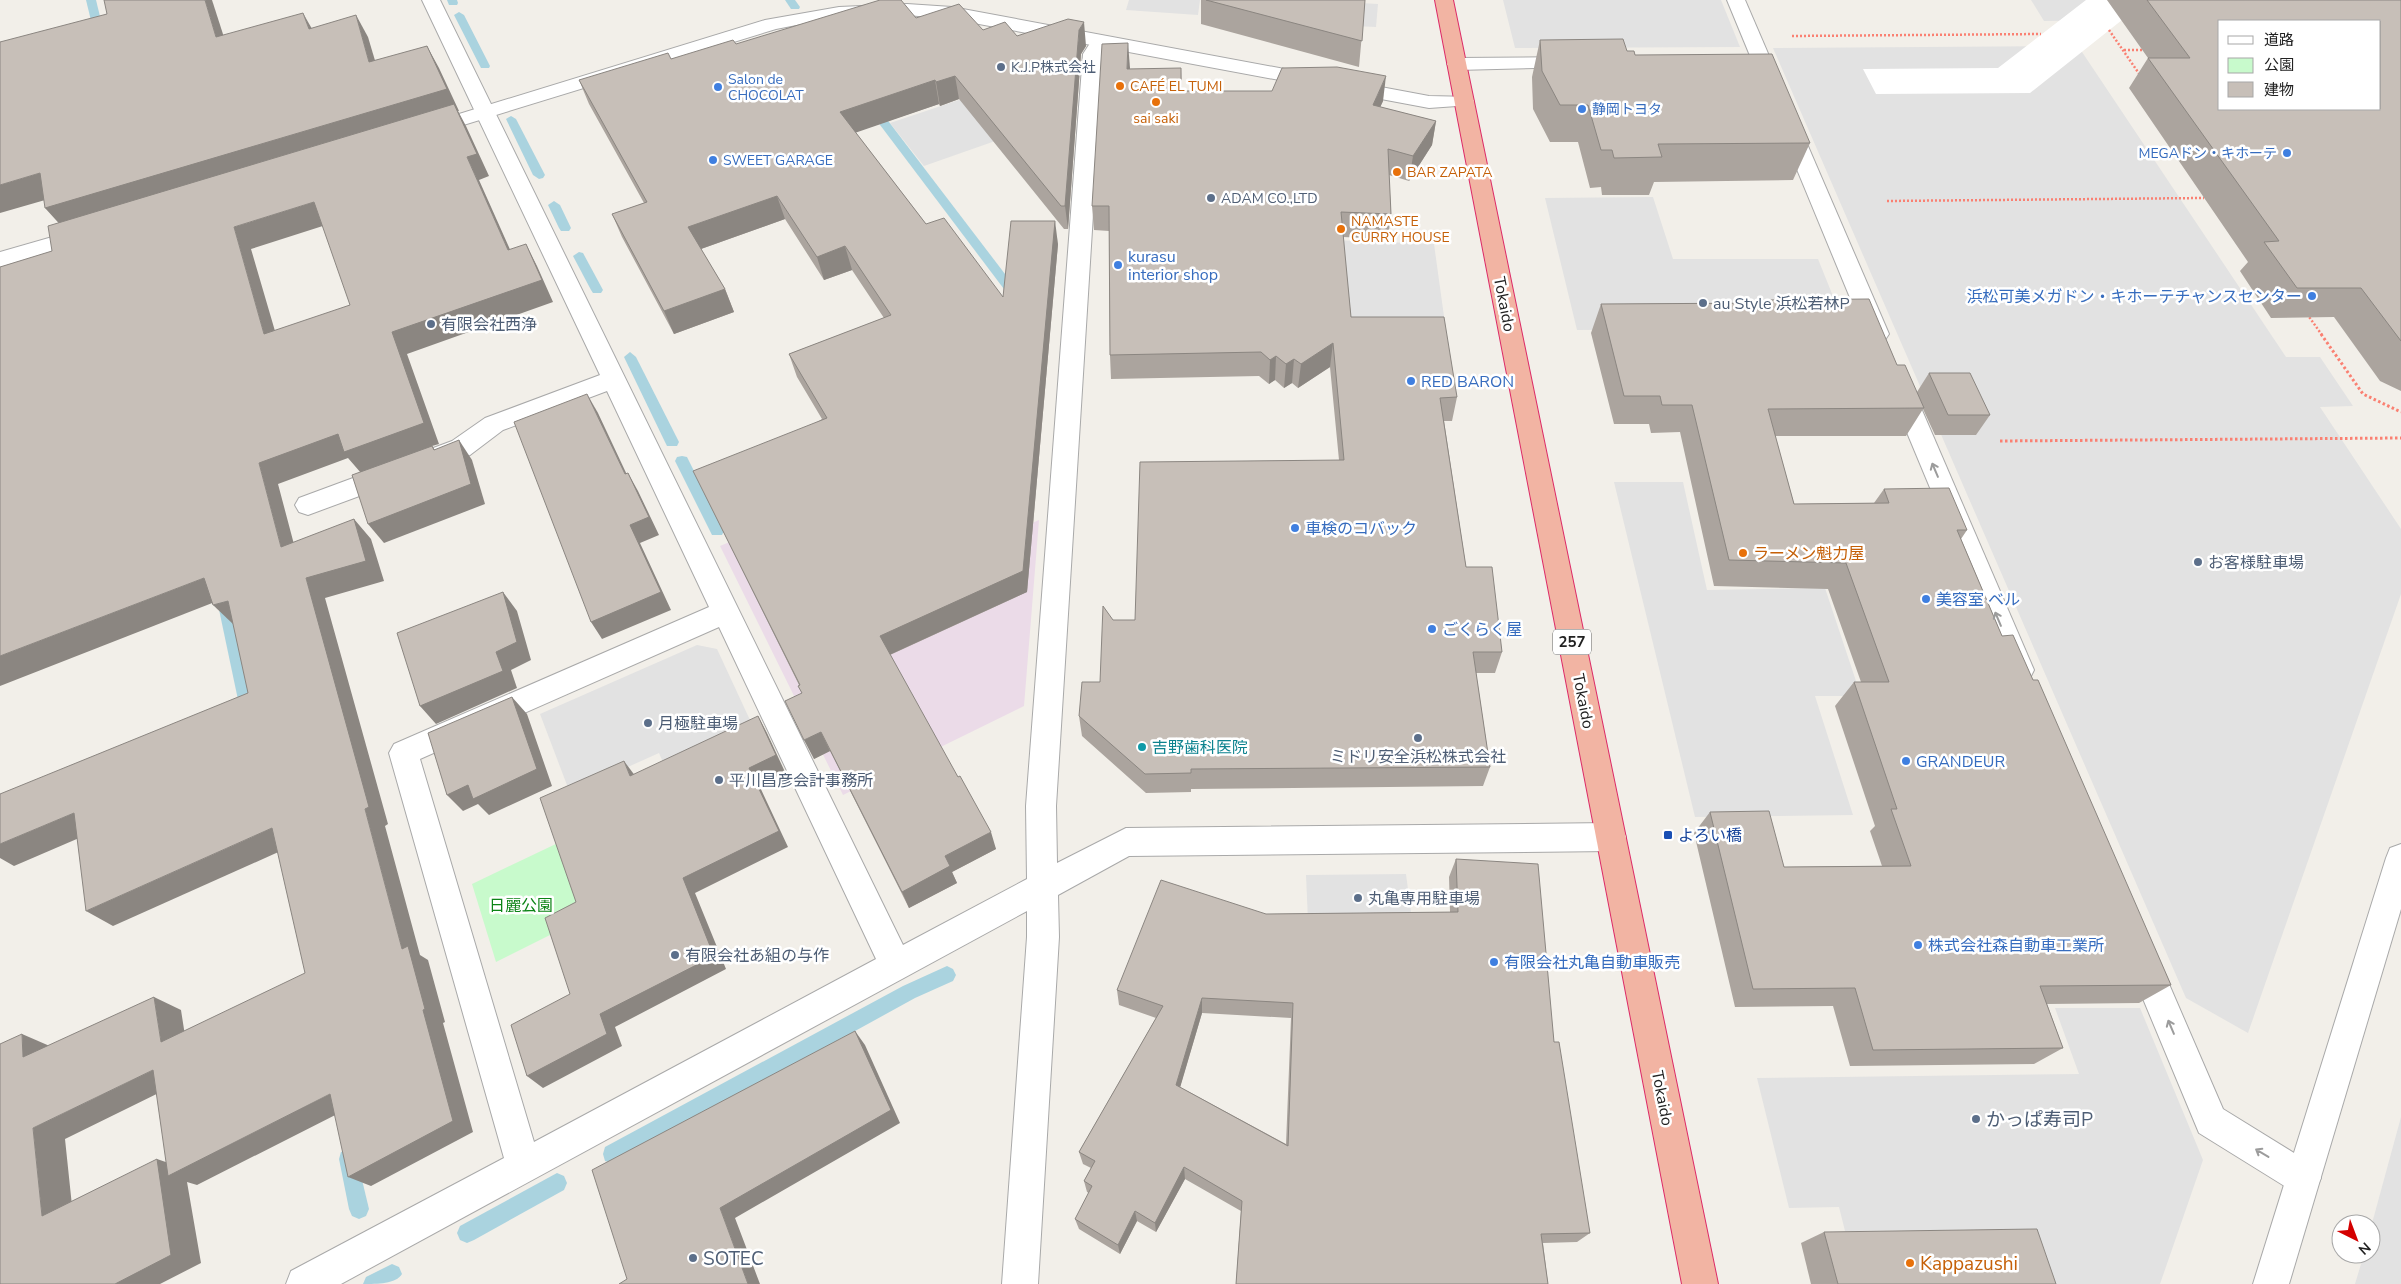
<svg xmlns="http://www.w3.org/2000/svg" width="2401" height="1284" font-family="'Nunito Sans','Noto Sans JP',sans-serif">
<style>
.industrial{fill:#ebdbe8}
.park{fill:#c8facc}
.parking{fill:#e2e2e2}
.pier{fill:#fff}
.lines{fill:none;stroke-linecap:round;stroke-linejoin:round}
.stream{fill:#aad3df;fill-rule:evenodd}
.minor-casing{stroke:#a9a9a9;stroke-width:2}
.tertiary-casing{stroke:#a9a9a9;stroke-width:2}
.trunk-casing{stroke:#dc2a67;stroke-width:2}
.path-far1{stroke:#fa8072;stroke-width:2.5;stroke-dasharray:2 2;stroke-linecap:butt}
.path{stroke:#fa8072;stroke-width:3;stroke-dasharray:2.5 2.5;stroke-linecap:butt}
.minor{fill:#fff;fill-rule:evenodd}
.tertiary{fill:#fff;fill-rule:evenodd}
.trunk{fill:#f2b4a3;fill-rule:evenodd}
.wall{fill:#aba49e;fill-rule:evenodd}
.shaded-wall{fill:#8b8681}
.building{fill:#c7bfb8;stroke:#8b8681;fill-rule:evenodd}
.oneway{stroke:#9c9c9c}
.service-dot{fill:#5c6f8a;stroke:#fff;stroke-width:2}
.food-dot{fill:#e8710a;stroke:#fff;stroke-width:2}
.shop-dot{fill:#3f7fe0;stroke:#fff;stroke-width:2}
.culture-dot{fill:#0f9aa8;stroke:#fff;stroke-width:2}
.transit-dot{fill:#1a4fb4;stroke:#fff;stroke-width:2}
.labels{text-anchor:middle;stroke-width:5;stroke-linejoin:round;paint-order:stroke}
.far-service-label{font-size:14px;fill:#4e5e75;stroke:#fff;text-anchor:start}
.far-shop-label{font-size:14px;fill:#366cbe;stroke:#fff;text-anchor:start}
.far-food-label{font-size:14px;fill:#c56008;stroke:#fff;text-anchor:start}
.shield{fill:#fff;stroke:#646464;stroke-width:1}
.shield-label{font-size:15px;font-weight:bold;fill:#222}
.shop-label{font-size:16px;fill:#366cbe;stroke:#fff;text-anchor:start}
.service-label{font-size:16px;fill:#4e5e75;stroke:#fff;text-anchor:start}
.street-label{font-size:16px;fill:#222;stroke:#fff}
.food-label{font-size:16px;fill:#c56008;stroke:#fff;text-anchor:start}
.culture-label{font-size:16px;fill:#0d838f;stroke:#fff;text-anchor:start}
.transit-label{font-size:16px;fill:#164399;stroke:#fff;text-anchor:start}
.park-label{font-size:16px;fill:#0c8416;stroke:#fff}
.near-service-label{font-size:19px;fill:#4e5e75;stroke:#fff;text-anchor:start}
.near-food-label{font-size:19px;fill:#c56008;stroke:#fff;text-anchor:start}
</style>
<rect width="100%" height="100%" fill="#f2efe9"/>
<polygon class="industrial" points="848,492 901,582 1039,520 1024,706 843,795 720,546"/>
<polygon class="park" points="560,842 586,917 496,962 472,884"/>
<g class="parking">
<polygon points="1129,0 1200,0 1198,15 1126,10"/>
<polygon points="1304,0 1378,4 1376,27 1332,25"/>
<polygon points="1503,0 1721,0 1740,47 1515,48"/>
<polygon points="2031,0 2105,0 2119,20 2044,21"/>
<polygon points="2078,46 2286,357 2320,357 2353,406 2320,407 2401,529 2401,594 2248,1033 2186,998 1773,48"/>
<polygon points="1076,61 1072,114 924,166 890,123"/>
<polygon points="1653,197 1673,259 1818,259 1843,321 1748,329 1577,330 1545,198"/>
<polygon points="1281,238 1434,244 1447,338 1349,320"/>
<polygon points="1614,482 1683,482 1707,590 1825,588 1861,696 1815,696 1853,815 1695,817"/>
<polygon points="697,645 717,649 756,733 668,774 659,753 570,793 540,714"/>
<polygon points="1406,874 1412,920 1308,921 1306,875"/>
<polygon points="2055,1008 2140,1008 2203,1160 2160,1284 2040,1284 2031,1229 1845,1231 1839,1207 1789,1208 1757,1078 2079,1074"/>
<polygon points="2401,1117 2401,1284 2355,1284 2364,1254 2371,1254 2371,1227"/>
</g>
<polygon class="pier" points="2086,0 2107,0 2122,20 2030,93 1876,94 1863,69 1998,68"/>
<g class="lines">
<g class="stream">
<polygon points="86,0 96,0 105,37 104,39 96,39 95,37"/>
<polygon points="447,0 457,0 458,3 457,5 449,5"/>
<polygon points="785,0 795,0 800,7 799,9 791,9"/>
<polygon points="459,12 464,15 490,66 489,68 481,68 480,66 454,15"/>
<polygon points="872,104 876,105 1021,295 1023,298 1021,301 1013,301 868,109 868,105"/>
<polygon points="511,116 516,119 545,175 543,178 539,179 533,175 506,119"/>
<polygon points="554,201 560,205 571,228 569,231 561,231 559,228 548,205"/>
<polygon points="579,252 583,253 603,290 601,293 593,293 591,290 573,256"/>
<polygon points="630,352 636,357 679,442 677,446 667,446 665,442 624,357"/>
<polygon points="682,456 687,457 724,531 722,535 712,535 675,461 677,457"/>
<polygon points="224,594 229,596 231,600 257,714 255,719 249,721 243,719 241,714 217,600 219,596"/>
<polygon points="947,966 953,969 956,975 953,981 915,998 619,1161 612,1163 605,1161 603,1154 605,1147 903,986"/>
<polygon points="348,1150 355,1152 357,1159 369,1209 366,1216 359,1219 352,1216 349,1209 339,1159 341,1152"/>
<polygon points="557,1173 564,1176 567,1183 564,1190 474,1240 467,1243 460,1240 457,1233 460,1226"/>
<path d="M392 1264 399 1267 402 1274C396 1284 377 1284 363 1284L366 1277Z"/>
</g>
<g class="minor-casing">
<g id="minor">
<path d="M422 0H440L903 945 1027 879 1026 806 1083 54 1094 37H1108L1110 41 1103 54 1056 806 1057 863 1126 828 1611 823 1622 827 1626 837 1622 847 1611 851 1129 856 1058 895 1059 937 1038 1284H1002L1027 937V911L341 1284H286L291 1271 504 1158 389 753 394 744 709 607 607 391 503 430 470 455 429 469 420 467 417 460 420 453 452 441 485 418 600 375ZM719 627 876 959 534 1142 420 759Z"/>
<polygon points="1727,0 1745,0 1889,334 1885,340 1877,342 1869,340 1865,334"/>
<polygon points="1573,57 1580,59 1583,63 1580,67 1457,70 1450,68 1447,64 1450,60 1457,58"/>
<polygon points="1900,378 1908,381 1912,387 2034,670 2030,678 2020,682 2010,678 2006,670 1888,387 1892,381"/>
<polygon points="391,464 400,467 404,474 400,481 308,515 299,512 295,505 299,498"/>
<polygon points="2142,943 2153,947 2223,1109 2315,1166 2321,1178 2315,1190 2303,1196 2291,1190 2199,1133 2126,958 2131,947"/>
</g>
</g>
<g class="tertiary-casing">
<g id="tertiary">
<polygon points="907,4 952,7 1429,96 1471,97 1474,101 1471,105 1429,108 952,19 907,15 862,16 817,21 776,29 434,134 427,136 420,134 417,130 420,126 765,20 839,7"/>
<polygon points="87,227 95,229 98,234 95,239 0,267 0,252"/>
<polygon points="2401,844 2401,909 2289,1284 2253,1284 2386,858 2390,848"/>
</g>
</g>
<g class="trunk-casing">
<polygon id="trunk" points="1435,0 1453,0 1718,1284 1682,1284"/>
</g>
<g class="path-far1">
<polyline points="2109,30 2140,75"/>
<polyline points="1792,36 2041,34"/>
<polyline points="2124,50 2143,50"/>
<polyline points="1887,201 2204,198"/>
<polyline points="2307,314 2322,335"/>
</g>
<g class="path">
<polyline points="2321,334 2363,394 2401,412"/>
<polyline points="2000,441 2401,438"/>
</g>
<use href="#minor" class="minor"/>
<use href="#tertiary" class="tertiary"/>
<use href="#trunk" class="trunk"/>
</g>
<g class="wall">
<polygon points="1201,0 1365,0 1359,67 1201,24"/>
<polygon points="2107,0 2401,0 2401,391 2380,381 2334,317 2271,318 2240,271 2248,262 2129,88 2148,58"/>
<polygon points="916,18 1017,36 1086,46 1081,54 1068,229 1064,229 959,99 940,106 939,104 855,132 926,224 1003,297 1058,244 1027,592 890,655 996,849 952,872 957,883 909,908 830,751 814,759 802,693 799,685 704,493 822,419 797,377 789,354 884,318 852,270 824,280 785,219 701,249 725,289 734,312 674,334 622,237 612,214 644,203 589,104 579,80 736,44"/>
<polygon points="1540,40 1627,51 1810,143 1793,180 1654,182 1649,195 1602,195 1601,187 1590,188 1578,142 1550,142 1533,109 1532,77"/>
<polygon points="1181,68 1182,91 1383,101 1380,107 1436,121 1432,145 1409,181 1389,175 1391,214 1388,239 1343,237 1351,317 1457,397 1452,421 1444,421 1466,567 1502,652 1495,673 1476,673 1490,767 1483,786 1191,789 1191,792 1146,793 1082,736 1079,716 1100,682 1113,620 1135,620 1339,460 1330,367 1298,388 1292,383 1284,388 1275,380 1269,384 1259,376 1111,379 1110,355 1109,231 1094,230 1092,206"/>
<polygon points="1765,300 1897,365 1917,392 1929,373 1990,415 1976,435 1935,435 1923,409 1906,436 1775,436 1794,504 1874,503 1884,489 1967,530 1961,539 2002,636 2033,680 2171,985 2139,1003 2047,1004 2063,1048 2034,1064 1850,1066 1833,1006 1735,1007 1694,833 1710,812 1784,867 1882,866 1870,831 1875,826 1835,706 1854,682 1861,682 1828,589 1714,586 1680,432 1651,433 1649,424 1614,424 1591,333 1601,304 1763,303"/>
<path d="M1456 859 1554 1042 1590 1233 1577 1242 1543 1243 1548 1284H1236L1241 1211 1185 1179 1156 1232 1137 1221 1120 1254 1079 1229 1075 1219 1089 1193 1087 1192 1084 1181 1091 1168 1083 1164 1079 1152 1156 1018 1119 1005 1117 990 1266 914 1450 912 1449 877ZM1202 1013 1291 1018 1286 1144 1180 1087Z"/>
<polygon points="1824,1232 2056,1284 1811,1284 1801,1243"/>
</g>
<g class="shaded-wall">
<polygon points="205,0 212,0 231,59 216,37"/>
<polygon points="303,13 316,36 309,29"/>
<polygon points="356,15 368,37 382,84 369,62"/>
<polygon points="1084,22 1086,46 1081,54 1068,229 1065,206 1079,30"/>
<polygon points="1128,43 1130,68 1128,94 1127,69"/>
<polygon points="427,46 439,68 459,111 458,111 466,126 489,176 479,180 520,272 508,250 467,157 65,230 45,208"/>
<polygon points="955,76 959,99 940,106 936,82"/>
<polygon points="1386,76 1383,101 1370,130 1373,105"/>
<polygon points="935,80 939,104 846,136 840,112"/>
<polygon points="1436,121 1432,145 1409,181 1413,156"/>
<polygon points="40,173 59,196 0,213 0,185"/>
<polygon points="777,196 785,219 698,250 688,227"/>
<polygon points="314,202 329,224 251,249 282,355 264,334 234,227"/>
<polygon points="1055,221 1058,244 1027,592 887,656 880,636"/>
<polygon points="526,244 537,266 553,302 407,354 439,444 432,446 446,466 361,473 348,458 278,484 300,567 281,547 259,463 392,332"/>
<polygon points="845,246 852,270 824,280 817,257"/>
<polygon points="725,289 734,312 674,334 664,311"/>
<polygon points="1333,343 1330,367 1298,388 1301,364"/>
<polygon points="1276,356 1275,380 1269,384 1270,360"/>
<polygon points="1294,359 1292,383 1284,388 1286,364"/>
<polygon points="587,394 598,413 635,492 625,474"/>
<polygon points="459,440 472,460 485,504 384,543 368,524"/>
<polygon points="628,473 638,491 659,535 640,543 671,610 602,639 591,622 630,525"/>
<polygon points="354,519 371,539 384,581 325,598 388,824 385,826 420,955 428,960 445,1022 443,1023 473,1132 371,1186 348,1177 402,949 365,809 306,578"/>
<polygon points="204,578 225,598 0,686 0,656"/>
<polygon points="503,592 517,611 531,660 511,670 517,688 436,724 420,706 496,652"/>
<polygon points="228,601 234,625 213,605"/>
<polygon points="512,697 527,714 552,786 489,815 478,804 463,811 447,795"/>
<polygon points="758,716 767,733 785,772 759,785 788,847 695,893 726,969 615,1027 622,1046 543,1088 527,1076 600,1014 749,768"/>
<polygon points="821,732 830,751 814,759 804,740"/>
<polygon points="624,761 636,777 630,776"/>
<polygon points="74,813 100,829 14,866 0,858 0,844"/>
<polygon points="272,828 294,845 113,926 86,911"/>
<polygon points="991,832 996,849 952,872 957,883 909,908 902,892 945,856"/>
<polygon points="154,997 181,1010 188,1055 161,1042"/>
<polygon points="1202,998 1202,1013 1177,1098 1176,1085"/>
<polygon points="855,1031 865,1045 900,1123 735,1218 760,1284 748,1284 720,1208"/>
<polygon points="22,1034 52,1047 23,1057"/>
<polygon points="153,1070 181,1082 65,1139 74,1225 42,1216 33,1128"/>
<polygon points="330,1094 353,1106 197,1185 187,1182 201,1263 160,1284 115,1284 157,1159 183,1168"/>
<polygon points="1184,1167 1185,1179 1156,1232 1155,1223"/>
<polygon points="1135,1211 1137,1221 1120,1254 1118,1245"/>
</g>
<g class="building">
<polygon points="104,0 205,0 216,37 303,13 309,29 356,15 369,62 427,46 447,89 45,208 40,173 0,185 0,42 107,14"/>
<polygon points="880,0 901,0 916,18 959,4 983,30 1005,22 1017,36 1068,19 1084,22 1079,30 1065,206 1061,206 955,76 936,82 935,80 840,112 926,224 944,218 1003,297 1011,221 1055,221 1023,571 880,636 958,777 960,776 991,832 945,856 950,866 902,892 821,732 804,740 785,701 802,693 798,686 800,685 693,471 827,418 789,354 891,315 845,246 817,257 777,196 688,227 725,289 664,311 612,214 647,202 579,80 668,53 671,59 733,40 736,44"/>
<polygon points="1206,0 1365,0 1362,41"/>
<path d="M2147 0H2401V341L2361 288H2297L2264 242 2279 241 2148 58H2190ZM2220 21H2380V109H2220Z"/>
<polygon points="1623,39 1627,51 1634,51 1635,55 1772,54 1810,143 1658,144 1662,157 1614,158 1612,150 1601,150 1588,105 1560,105 1542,71 1540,40"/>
<polygon points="1128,43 1127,69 1181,68 1181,91 1272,91 1282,68 1337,67 1386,76 1373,105 1436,121 1413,156 1388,149 1391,214 1341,212 1351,317 1444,317 1457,397 1440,398 1466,567 1492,567 1502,652 1473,652 1490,767 1191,769 1191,773 1145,774 1079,716 1082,682 1100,682 1103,606 1113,620 1135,620 1140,462 1344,460 1333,343 1301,364 1294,359 1286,364 1276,356 1270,360 1261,352 1110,355 1109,206 1092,206 1102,44"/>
<path d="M454 104 477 154 467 157 508 250 526 244 542 280 392 332 424 423 344 452 338 434 259 463 281 547 354 519 366 561 306 578 369 807 365 809 402 949 408 946 425 1009 423 1010 453 1121 348 1177 330 1094 168 1176 153 1070 33 1128 42 1216 157 1159 171 1255 115 1284H0V1044L22 1034 23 1057 154 997 161 1042 305 973 272 828 86 911 74 813 0 844V794L248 693 228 601 213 605 204 578 0 656V267L52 251 48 226ZM314 202 350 305 264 334 234 227Z"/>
<polygon points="1869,299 1897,365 1905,365 1924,408 1768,409 1794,504 1889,503 1884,489 1949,488 1967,530 1957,530 2002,636 2013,635 2033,680 2038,680 2171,985 2040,986 2063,1048 1873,1050 1855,988 1753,989 1710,812 1769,811 1784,867 1911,866 1891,809 1897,809 1854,682 1889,682 1846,563 1729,560 1692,405 1662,405 1660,396 1624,396 1601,304 1766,303 1765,300"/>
<polygon points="1929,373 1970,373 1990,415 1948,415"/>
<polygon points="587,394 625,474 628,473 649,517 630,525 661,592 591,622 514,422"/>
<polygon points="459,440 471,484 368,524 352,475 432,446 434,450"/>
<polygon points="503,592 517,642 496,652 503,671 420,706 397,633"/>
<polygon points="512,697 537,769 473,799 468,785 447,795 428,733"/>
<polygon points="758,716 776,755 749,768 779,831 683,878 714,956 600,1014 607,1034 527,1076 511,1025 570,994 545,918 576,902 540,798 624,761 630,776"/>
<path d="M1456 859 1538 864 1554 1042H1559L1590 1233 1541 1234 1548 1284H1236L1242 1201 1184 1167 1155 1223 1135 1211 1118 1245 1075 1219 1092 1186 1084 1181 1095 1161 1079 1152 1163 1006 1117 990 1161 880 1266 914 1458 912ZM1202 998 1293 1003 1288 1146 1176 1085Z"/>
<polygon points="855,1031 891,1110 720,1208 748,1284 619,1284 627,1279 592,1170"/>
<polygon points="2037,1229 2056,1284 1838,1284 1824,1232"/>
</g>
<defs><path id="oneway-shaft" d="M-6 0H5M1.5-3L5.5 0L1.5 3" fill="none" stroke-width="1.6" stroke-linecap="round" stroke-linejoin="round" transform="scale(1.25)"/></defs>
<g class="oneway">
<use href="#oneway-shaft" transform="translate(1935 470) rotate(-113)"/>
<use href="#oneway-shaft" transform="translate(1998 619) rotate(-113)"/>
<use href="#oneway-shaft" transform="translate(2171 1027) rotate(-113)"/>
<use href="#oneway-shaft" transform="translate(2262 1153) rotate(-149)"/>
</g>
<g class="service-dot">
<circle cx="1001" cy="67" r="5"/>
<circle cx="1211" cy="198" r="5"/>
<circle cx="1703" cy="303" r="5"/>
<circle cx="431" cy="324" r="5"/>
<circle cx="2198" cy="562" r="5"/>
<circle cx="648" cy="723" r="5"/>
<circle cx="1418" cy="738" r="5"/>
<circle cx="719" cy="780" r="5"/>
<circle cx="1358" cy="898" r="5"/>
<circle cx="675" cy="955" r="5"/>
<circle cx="1976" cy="1119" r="5"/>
<circle cx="693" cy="1258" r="5"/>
</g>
<g class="food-dot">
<circle cx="1120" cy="86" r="5"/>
<circle cx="1156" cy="102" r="5"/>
<circle cx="1397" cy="172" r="5"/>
<circle cx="1341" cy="229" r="5"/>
<circle cx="1743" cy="553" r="5"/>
<circle cx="1910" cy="1263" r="5"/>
</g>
<g class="shop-dot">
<circle cx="718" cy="87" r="5"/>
<circle cx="1582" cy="109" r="5"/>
<circle cx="2287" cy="153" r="5"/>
<circle cx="713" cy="160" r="5"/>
<circle cx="1118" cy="265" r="5"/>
<circle cx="2312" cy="296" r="5"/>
<circle cx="1411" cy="381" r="5"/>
<circle cx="1295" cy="528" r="5"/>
<circle cx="1926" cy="599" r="5"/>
<circle cx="1432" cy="629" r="5"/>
<circle cx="1906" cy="761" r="5"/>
<circle cx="1918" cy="945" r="5"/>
<circle cx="1494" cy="962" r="5"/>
</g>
<circle class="culture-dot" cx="1142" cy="747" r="5"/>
<rect class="transit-dot" x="1663" y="830" width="10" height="10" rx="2.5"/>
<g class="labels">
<g class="far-service-label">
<text x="1011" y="72">K.J.P株式会社</text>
<text x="1221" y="203">ADAM CO.,LTD</text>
</g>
<g class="far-shop-label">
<text x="728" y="84">Salon de<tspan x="728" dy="16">CHOCOLAT</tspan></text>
<text x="1592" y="114">静岡トヨタ</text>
<text x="2277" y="158" text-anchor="end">MEGAドン・キホーテ</text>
<text x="723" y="165">SWEET GARAGE</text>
</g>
<g class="far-food-label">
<text x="1130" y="91">CAFÉ EL TUMI</text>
<text x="1156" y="123" text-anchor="middle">sai saki</text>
<text x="1407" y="177">BAR ZAPATA</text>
<text x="1351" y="226">NAMASTE<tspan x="1351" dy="16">CURRY HOUSE</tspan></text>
</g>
<rect class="shield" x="1553" y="629.5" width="38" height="25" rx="4"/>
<g class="shield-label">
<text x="1572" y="647">257</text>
</g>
<g class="shop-label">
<text x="1128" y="262">kurasu<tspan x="1128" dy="18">interior shop</tspan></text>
<text x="2302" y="302" text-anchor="end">浜松可美メガドン・キホーテチャンスセンター</text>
<text x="1421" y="387">RED BARON</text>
<text x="1305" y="534">車検のコバック</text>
<text x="1936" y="605">美容室 ベル</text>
<text x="1442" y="635">ごくらく屋</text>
<text x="1916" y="767">GRANDEUR</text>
<text x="1928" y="951">株式会社森自動車工業所</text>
<text x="1504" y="968">有限会社丸亀自動車販売</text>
</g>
<g class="service-label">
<text x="1713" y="309">au Style 浜松若林P</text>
<text x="441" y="330">有限会社西浄</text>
<text x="2208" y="568">お客様駐車場</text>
<text x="658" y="729">月極駐車場</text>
<text x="1418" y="762" text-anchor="middle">ミドリ安全浜松株式会社</text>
<text x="729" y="786">平川昌彦会計事務所</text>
<text x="1368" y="904">丸亀専用駐車場</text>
<text x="685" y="961">有限会社あ組の与作</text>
</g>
<g class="street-label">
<text transform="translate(1505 304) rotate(79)" y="6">Tokaido</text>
<text transform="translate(1584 701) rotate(79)" y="6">Tokaido</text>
<text transform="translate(1663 1098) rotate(79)" y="6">Tokaido</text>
</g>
<g class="food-label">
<text x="1753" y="559">ラーメン魁力屋</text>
</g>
<g class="culture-label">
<text x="1152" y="753">吉野歯科医院</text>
</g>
<g class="transit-label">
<text x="1678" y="841">よろい橋</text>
</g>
<g class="park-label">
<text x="521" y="911">日麗公園</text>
</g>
<g class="near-service-label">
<text x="1986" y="1126">かっぱ寿司P</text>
<text x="703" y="1265">SOTEC</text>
</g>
<g class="near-food-label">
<text x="1920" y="1270">Kappazushi</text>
</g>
</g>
<rect x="2218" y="20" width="162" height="90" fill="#ffffff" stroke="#a7a7a7"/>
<rect x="2228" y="36" width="25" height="8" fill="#ffffff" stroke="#a7a7a7"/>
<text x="2264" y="45" font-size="15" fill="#222222">道路</text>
<rect x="2228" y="58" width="25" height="15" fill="#c8facc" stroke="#a7a7a7"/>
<text x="2264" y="70" font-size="15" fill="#222222">公園</text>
<rect x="2228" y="82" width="25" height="15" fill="#c7bfb8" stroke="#a7a7a7"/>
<text x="2264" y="95" font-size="15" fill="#222222">建物</text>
<g transform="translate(2356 1239) rotate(138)"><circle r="24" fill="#ffffff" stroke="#a7a7a7"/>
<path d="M0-4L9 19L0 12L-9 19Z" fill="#d40000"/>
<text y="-8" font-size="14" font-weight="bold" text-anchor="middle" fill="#222222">N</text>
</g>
</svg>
